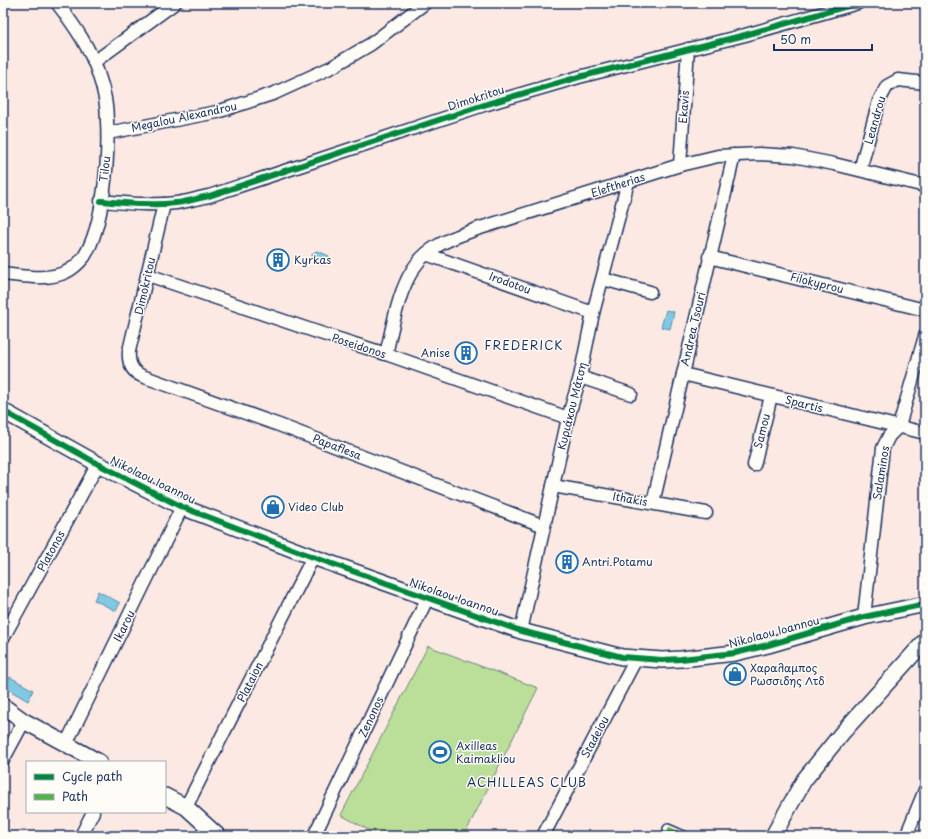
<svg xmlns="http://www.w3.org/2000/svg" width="928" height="839" font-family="'Playpen Sans',sans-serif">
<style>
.green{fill:#bbdf99;stroke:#6b877c}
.water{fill:#81c9e2;stroke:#588bad}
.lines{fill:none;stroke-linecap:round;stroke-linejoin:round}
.pedestrian-casing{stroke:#1b2f5e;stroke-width:12}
.minor-casing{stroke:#1b2f5e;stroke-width:15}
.tertiary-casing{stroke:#1b2f5e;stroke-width:18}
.pedestrian{stroke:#fdfcf7;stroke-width:9}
.minor{stroke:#fdfcf7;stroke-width:12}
.tertiary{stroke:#fdfcf7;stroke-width:15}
.quiet{stroke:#55b248;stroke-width:5;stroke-dasharray:10 5;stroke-linecap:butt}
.cycleway-casing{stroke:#fdfcf7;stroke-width:8}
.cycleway{stroke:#00873e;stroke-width:6}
.labels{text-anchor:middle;stroke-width:3;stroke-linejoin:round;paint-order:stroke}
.street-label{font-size:11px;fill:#1b2f5e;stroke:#fdfcf7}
.poi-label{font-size:11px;fill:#1b2f5e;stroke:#fdfcf7;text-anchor:start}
.neighbourhood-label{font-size:12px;letter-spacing:1px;fill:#1b2f5e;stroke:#fdfcf7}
</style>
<rect width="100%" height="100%" fill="#fce9e3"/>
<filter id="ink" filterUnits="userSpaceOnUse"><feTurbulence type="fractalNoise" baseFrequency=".025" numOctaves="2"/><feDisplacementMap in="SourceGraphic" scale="8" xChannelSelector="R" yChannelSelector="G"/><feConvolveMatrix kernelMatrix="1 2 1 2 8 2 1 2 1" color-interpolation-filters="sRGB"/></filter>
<g filter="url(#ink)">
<polygon class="green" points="428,646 538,688 464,836 380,836 341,815"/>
<g class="water">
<path d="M316 251 320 252 329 256C330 261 327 264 322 265 317 262 311 262 312 254Z"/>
<polygon points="666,310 674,312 670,329 661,327"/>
<polygon points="98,591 120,603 116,611 94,600"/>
<polygon points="10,677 33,690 28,701 4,687"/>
</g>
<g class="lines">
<g class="pedestrian-casing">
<polyline id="pedestrian" points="668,829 684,836"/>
</g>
<g class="minor-casing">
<g id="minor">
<polyline points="94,62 175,3"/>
<polyline points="108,133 217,112 275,93 332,67 371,44 425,3"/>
<polyline points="680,165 688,49"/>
<polyline points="860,170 879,101 887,86 898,80 925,83"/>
<path d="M101 201C126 203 151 206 176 203 187 202 198 198 209 196L487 104 579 77 745 35 858 3"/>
<path d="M164 204 129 351C128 363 131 371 142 376L279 425 544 526"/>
<polyline points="426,254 593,313"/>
<polyline points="709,257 925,310"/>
<path d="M3 274C23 276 47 281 66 272 73 269 79 263 84 257 104 225 109 158 107 121 107 106 104 90 99 76 91 49 74 25 57 3"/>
<polyline points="148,275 320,333 386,354 568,418"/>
<polyline points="603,279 650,292"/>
<path d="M386 354C394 322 400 275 427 253 442 241 460 235 477 229L680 165 718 156 759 154 793 156 834 164 925 186"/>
<polyline points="683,374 925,433"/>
<polyline points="580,377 631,394"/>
<polyline points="754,465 771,396"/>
<polyline points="553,486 706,513"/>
<polyline points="653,503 734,155"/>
<polyline points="864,617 883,448 889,436 899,426 925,336"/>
<polyline points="521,631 568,418 580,377 593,313 628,182"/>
<polyline points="3,638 98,464"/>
<polyline points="66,744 182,507"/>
<polyline points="3,760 24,721"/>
<polyline points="186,807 313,557"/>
<polyline points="81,836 93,812"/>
<polyline points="314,836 427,599"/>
<polyline points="543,836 636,659"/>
<polyline points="906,836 925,790"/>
</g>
</g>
<g class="tertiary-casing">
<g id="tertiary">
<polyline points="3,411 98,464 182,507 313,557 521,631 622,657 662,660 681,659 735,653 768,645 864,617 921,605 925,608"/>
<polyline points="3,706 24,721 99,762"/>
<polyline points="165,796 186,807 218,836"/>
<polyline points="773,836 804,780 842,733 925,641"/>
</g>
</g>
<use href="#pedestrian" class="pedestrian"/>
<use href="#minor" class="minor"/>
<use href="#tertiary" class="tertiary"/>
<polyline class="quiet" points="668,829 684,836"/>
<g class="cycleway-casing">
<g id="cycleway">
<path d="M101 201C126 203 151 206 176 203 187 202 198 198 209 196L487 104 579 77 745 35 858 3"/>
<polyline points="3,411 98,464 182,507 313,557 521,631 622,657 662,660 681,659 735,653 768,645 864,617 921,605 925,608"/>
</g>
</g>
<use href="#cycleway" class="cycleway"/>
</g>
</g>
<defs>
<g id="building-ring" transform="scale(1.15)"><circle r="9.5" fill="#fdfcf7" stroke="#1f6fb2" stroke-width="1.5"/><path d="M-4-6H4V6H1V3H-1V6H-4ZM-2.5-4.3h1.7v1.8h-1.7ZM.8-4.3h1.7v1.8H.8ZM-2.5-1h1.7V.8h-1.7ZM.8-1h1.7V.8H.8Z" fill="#1f6fb2"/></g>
<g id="shop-ring" transform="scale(1.15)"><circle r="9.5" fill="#fdfcf7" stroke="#1f6fb2" stroke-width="1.5"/><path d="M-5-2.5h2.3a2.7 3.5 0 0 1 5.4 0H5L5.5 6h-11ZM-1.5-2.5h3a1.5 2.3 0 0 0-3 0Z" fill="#1f6fb2"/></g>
<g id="stadium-ring" transform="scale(1.15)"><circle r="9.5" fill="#fdfcf7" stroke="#1f6fb2" stroke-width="1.5"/><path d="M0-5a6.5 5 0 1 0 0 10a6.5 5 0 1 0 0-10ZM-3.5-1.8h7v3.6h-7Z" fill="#1f6fb2"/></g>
</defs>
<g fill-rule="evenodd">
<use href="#building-ring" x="278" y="260"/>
<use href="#building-ring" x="466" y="353"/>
<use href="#shop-ring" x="273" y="507"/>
<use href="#building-ring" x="567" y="562"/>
<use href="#shop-ring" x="735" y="674"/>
<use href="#stadium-ring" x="440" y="752"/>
</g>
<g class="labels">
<g class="street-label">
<text transform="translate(476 98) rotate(-18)" y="4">Dimokritou</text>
<text transform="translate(684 107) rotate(-86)" y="4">Ekavis</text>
<text transform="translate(184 117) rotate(-12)" y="4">Megalou Alexandrou</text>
<text transform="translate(875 120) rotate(-74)" y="4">Leandrou</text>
<text transform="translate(105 169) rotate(-84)" y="4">Tilou</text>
<text transform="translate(618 185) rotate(-18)" y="4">Eleftherias</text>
<text transform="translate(510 283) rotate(20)" y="4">Irodotou</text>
<text transform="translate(817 283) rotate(14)" y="4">Filokyprou</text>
<text transform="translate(145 286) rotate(-77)" y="4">Dimokritou</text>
<text transform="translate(693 329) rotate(-77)" y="4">Andrea Tsouri</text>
<text transform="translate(359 346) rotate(18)" y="4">Poseidonos</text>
<text transform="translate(804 404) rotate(14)" y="4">Spartis</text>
<text transform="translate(572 406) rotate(-76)" y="4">Κυριάκου Μάτση</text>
<text transform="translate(762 431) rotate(-76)" y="4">Samou</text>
<text transform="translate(337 447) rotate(21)" y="4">Papaflesa</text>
<text transform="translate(881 473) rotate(-81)" y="4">Salaminos</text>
<text transform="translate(153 480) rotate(26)" y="4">Nikolaou Ioannou</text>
<text transform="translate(630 499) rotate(10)" y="4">Ithakis</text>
<text transform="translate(51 551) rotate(-61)" y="4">Platonos</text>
<text transform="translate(454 597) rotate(19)" y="4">Nikolaou Ioannou</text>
<text transform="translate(124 626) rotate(-64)" y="4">Ikarou</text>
<text transform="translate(774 632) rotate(-15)" y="4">Nikolaou Ioannou</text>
<text transform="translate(250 682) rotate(-63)" y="4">Plataion</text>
<text transform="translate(371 717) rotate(-65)" y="4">Zenonos</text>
<text transform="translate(595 737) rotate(-62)" y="4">Stadeiou</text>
</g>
<g class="poi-label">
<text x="294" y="264">Kyrkas</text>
<text x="450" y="357" text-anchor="end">Anise</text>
<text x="288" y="511">Video Club</text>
<text x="582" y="566">Antri.Potamu</text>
<text x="750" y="672">Χαραλαμπος<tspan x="750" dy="13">Ρωσσιδης Λτδ</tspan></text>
<text x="456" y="750">Axilleas<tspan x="456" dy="13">Kaimakliou</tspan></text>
</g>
<g class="neighbourhood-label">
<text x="524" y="350">FREDERICK</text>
<text x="527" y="787">ACHILLEAS CLUB</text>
</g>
</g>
<rect width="928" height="839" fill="none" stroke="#fdfcf7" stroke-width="16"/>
<rect x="8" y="8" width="912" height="823" fill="none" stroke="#1b2f5e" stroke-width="1.5" filter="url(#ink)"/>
<rect x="26" y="761" width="140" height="52" fill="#fdfcf7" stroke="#a3aaba"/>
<rect x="34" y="774" width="20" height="6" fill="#00873e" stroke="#a3aaba"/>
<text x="62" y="781" font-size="12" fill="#1b2f5e">Cycle path</text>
<rect x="34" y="794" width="20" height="6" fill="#55b248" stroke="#a3aaba"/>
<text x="62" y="801" font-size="12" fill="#1b2f5e">Path</text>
<path d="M774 44v6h98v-6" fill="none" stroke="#1b2f5e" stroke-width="2"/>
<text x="780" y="44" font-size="12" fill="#1b2f5e" stroke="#fdfcf7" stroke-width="3" paint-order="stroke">50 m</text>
</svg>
